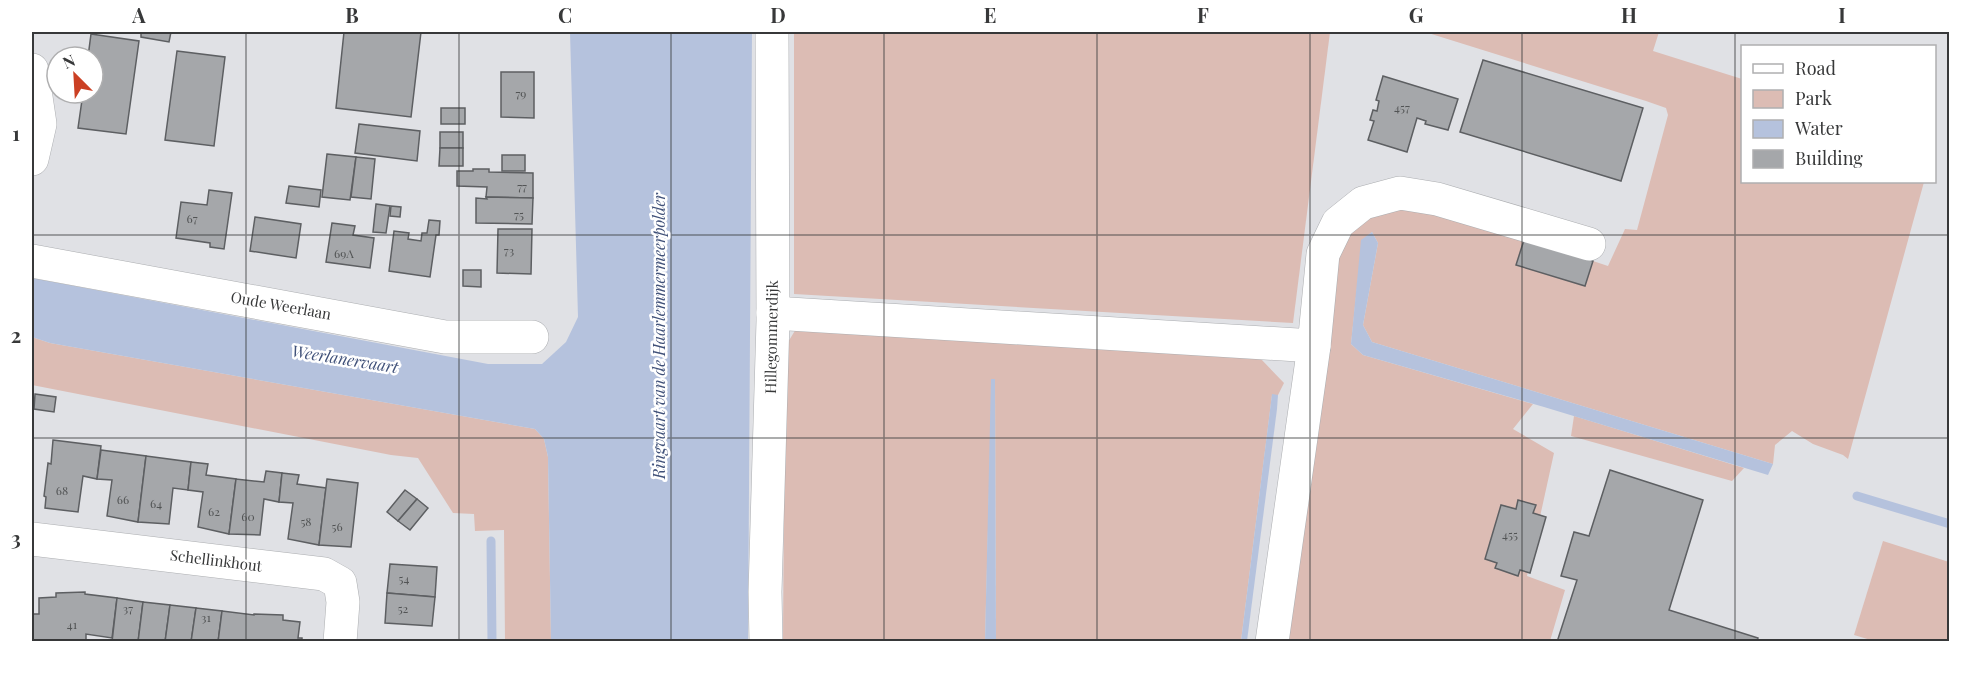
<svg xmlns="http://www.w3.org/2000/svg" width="1981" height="673" font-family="'Playfair Display',serif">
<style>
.green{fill:#dcbcb4}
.water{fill:#b5c2dd}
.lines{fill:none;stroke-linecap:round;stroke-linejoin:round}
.stream{stroke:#b5c2dd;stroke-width:9}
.building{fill:#a5a7aa;stroke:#5d5f62;stroke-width:1.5}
.minor-casing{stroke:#acaeb1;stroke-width:34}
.minor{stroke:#fff;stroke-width:33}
.grid{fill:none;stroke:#373839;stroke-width:1.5;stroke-opacity:0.55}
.labels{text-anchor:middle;stroke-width:5;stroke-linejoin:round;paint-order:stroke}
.number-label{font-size:12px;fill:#525455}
.street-label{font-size:15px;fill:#373839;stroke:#fff}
.water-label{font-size:16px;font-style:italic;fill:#405179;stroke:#fff}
.neatline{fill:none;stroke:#373839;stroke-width:2}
.grid-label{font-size:20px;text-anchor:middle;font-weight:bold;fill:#373839}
</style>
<rect width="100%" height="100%" fill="#e0e1e5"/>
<g class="green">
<polygon points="794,32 1330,32 1293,323 794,294"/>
<polygon points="1425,32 1659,32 1653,51 1742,79 1742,182 1924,182 1848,459 1843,455 1813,444 1792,431 1775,445 1773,464 1372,342 1363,325 1378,243 1372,232 1362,240 1351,344 1363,355 1533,404 1513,429 1554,453 1527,576 1565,590 1550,641 1284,642 1333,259 1353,225 1385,209 1417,202 1524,240 1516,265 1585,285 1593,261 1608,266 1625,229 1637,230 1668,115 1666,108 1646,101"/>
<polygon points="796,329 1260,358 1284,383 1278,395 1272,395 1241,641 996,641 995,380 992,379 985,641 783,642 785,347"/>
<polygon points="32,337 50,343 535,429 544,439 548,457 551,641 505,641 504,530 475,531 474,514 453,513 418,458 391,455 32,385"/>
<polygon points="1574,416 1744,468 1732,481 1571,436"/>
<polygon points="1883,541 1949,562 1949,641 1874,641 1854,635"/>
</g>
<g class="water">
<polygon points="570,32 752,32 748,641 551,641 548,457 544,439 535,429 50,343 32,337 32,278 488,364 542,364 566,342 578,317"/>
<polygon points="1372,232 1378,243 1363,325 1372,342 1773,464 1768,475 1544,407 1363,355 1351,344 1361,240"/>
<polygon points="991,379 995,379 996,641 985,642"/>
<polygon points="1272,394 1278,395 1277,409 1247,641 1241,641"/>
</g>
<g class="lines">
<g class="stream">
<polyline points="1857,496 1950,524"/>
<polyline points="491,541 492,642"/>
</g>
</g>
<g class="building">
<polygon points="141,32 171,32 169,42 141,37"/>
<polygon points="344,32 421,32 411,117 336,108"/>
<polygon points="91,34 139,41 126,134 78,128 83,93 93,93 93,57 88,57"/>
<polygon points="177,51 225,57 214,146 165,140"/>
<polygon points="1483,60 1643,108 1621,181 1460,132"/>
<polygon points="501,72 534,72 534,118 501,117"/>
<polygon points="1383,76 1458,99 1448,130 1425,124 1426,121 1417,118 1407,152 1368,140 1374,121 1370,120 1373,110 1377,111 1379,101 1376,100"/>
<rect x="441" y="108" width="24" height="16"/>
<polygon points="359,124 420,131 417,161 355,153"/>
<rect x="440" y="132" width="23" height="16"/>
<polygon points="440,148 463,148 463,166 439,166"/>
<polygon points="327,154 356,157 350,200 322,197"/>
<rect x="502" y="155" width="23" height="16"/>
<polygon points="356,157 375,159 371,199 351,197"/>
<polygon points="473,169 489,169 489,172 533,173 533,198 486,197 487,187 457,186 457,171 473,171"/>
<polygon points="289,186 321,190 319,207 286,203"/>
<polygon points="209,190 232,193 224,249 210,247 210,243 176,238 181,202 207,205"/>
<polygon points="486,197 533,198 532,224 476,223 476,198 487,199"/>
<polygon points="376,204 390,206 386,233 373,232"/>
<polygon points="391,206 401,207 400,217 390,216"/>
<polygon points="255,217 301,224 296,258 250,251"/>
<polygon points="429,220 440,221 439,235 436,235 430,277 389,271 394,231 409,233 408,239 421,241 422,233 427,233"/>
<polygon points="332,223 355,226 353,235 374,238 370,268 326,262"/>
<polygon points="498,229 532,229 531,274 497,273"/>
<polygon points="1524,240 1593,261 1585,286 1516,265"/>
<polygon points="463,270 481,270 481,287 463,286"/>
<polygon points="35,394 56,397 54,412 34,409"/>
<polygon points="53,440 101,446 97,479 83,476 78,512 45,508 46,497 44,496 48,463 51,464"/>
<polygon points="101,450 146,456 138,522 107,516 112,480 97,479"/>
<polygon points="146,456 191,462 188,490 173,488 169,524 138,522"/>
<polygon points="191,462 208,464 206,475 236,479 229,534 198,527 203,492 188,490"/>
<polygon points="1610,470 1703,500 1669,610 1758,638 1757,642 1557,642 1577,580 1561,576 1574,532 1589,536"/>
<polygon points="266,471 282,473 279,502 264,499 260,535 229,534 236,479 264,482"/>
<polygon points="282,473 299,475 297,484 326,488 319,545 288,539 293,503 279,502"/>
<polygon points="327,479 358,483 351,547 319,545"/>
<polygon points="405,490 417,499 398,521 387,512"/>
<polygon points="417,499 428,508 410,530 398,521"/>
<polygon points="1518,500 1536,505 1533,513 1546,517 1530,573 1520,570 1518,576 1495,568 1497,563 1485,559 1501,505 1516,509"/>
<polygon points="390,564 437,567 435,597 387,593"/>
<polygon points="85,592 85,594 117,598 112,638 86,634 86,642 32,642 32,614 39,614 39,598 56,597 56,593"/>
<polygon points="387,593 435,597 432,626 385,623"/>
<polygon points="117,598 143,602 138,642 112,642"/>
<polygon points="143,602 170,605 165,642 138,642"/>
<polygon points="170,605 196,608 191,642 165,642"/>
<polygon points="196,608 222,611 218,642 191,642"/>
<polygon points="222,611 254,615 254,614 283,615 283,620 300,622 298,638 302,638 302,642 218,642"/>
</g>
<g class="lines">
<g class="minor-casing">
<g id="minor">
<polyline points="32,70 40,124 32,159"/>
<polyline points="32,261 445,337 532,337"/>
<polyline points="773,313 1314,346 1323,254 1338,223 1363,203 1400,193 1437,199 1589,244"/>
<polyline points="32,539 324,574 340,583 343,602 340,642"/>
<polyline points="766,642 765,592 773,321 772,32"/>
<polyline points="1272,642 1314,346"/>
</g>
</g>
<use href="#minor" class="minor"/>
</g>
<path class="grid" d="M246 32V642M459 32V642M671 32V642M884 32V642M1097 32V642M1310 32V642M1522 32V642M1735 32V642M32 235H1950M32 438H1950"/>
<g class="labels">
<g class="number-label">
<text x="521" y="98">79</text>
<text x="1402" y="112">457</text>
<text x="522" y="191">77</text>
<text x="519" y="219">75</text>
<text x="192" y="223">67</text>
<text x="509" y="255">73</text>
<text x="344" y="258">69A</text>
<text x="62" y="495">68</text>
<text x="123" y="504">66</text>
<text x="156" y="508">64</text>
<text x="214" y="516">62</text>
<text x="248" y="521">60</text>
<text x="306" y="526">58</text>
<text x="337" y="531">56</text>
<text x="1510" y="539">455</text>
<text x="404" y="583">54</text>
<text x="128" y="613">37</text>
<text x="403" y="613">52</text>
<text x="206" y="622">31</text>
<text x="72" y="629">41</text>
</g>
<g class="street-label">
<text transform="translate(281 306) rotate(10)" y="5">Oude Weerlaan</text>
<text transform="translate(772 337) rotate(-89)" y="5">Hillegommerdijk</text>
<text transform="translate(216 561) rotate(7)" y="5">Schellinkhout</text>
</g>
<g class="water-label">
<text transform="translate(659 336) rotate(-90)" y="6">Ringvaart van de Haarlemmermeerpolder</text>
<text transform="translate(345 359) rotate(9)" y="6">Weerlanervaart</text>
</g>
</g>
<rect width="1981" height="673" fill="none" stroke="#ffffff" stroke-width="66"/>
<rect x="1741" y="45" width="195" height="138" fill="#ffffff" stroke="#afafb0" stroke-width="1.5"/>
<rect x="1753" y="64" width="30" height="9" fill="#ffffff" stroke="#afafb0" stroke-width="1.5"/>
<text x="1795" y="75" font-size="18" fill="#373839">Road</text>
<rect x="1753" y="90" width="30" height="18" fill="#dcbcb4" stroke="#afafb0" stroke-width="1.5"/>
<text x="1795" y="105" font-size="18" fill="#373839">Park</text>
<rect x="1753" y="120" width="30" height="18" fill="#b5c2dd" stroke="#afafb0" stroke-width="1.5"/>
<text x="1795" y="135" font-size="18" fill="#373839">Water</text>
<rect x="1753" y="150" width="30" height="18" fill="#a5a7aa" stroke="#afafb0" stroke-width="1.5"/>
<text x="1795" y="165" font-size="18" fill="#373839">Building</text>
<g transform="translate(75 75) rotate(336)"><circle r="28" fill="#ffffff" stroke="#afafb0" stroke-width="1.5"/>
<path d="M0-4.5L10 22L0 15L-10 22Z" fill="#cb4024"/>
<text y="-9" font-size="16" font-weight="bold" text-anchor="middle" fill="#373839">N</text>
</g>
<rect x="33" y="33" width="1915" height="607" class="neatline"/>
<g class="grid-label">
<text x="139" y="23">A</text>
<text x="352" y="23">B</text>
<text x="565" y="23">C</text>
<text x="778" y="23">D</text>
<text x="990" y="23">E</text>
<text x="1203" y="23">F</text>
<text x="1416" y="23">G</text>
<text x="1629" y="23">H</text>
<text x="1842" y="23">I</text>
<text x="16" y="141">1</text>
<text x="16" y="343">2</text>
<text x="16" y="546">3</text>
</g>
</svg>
